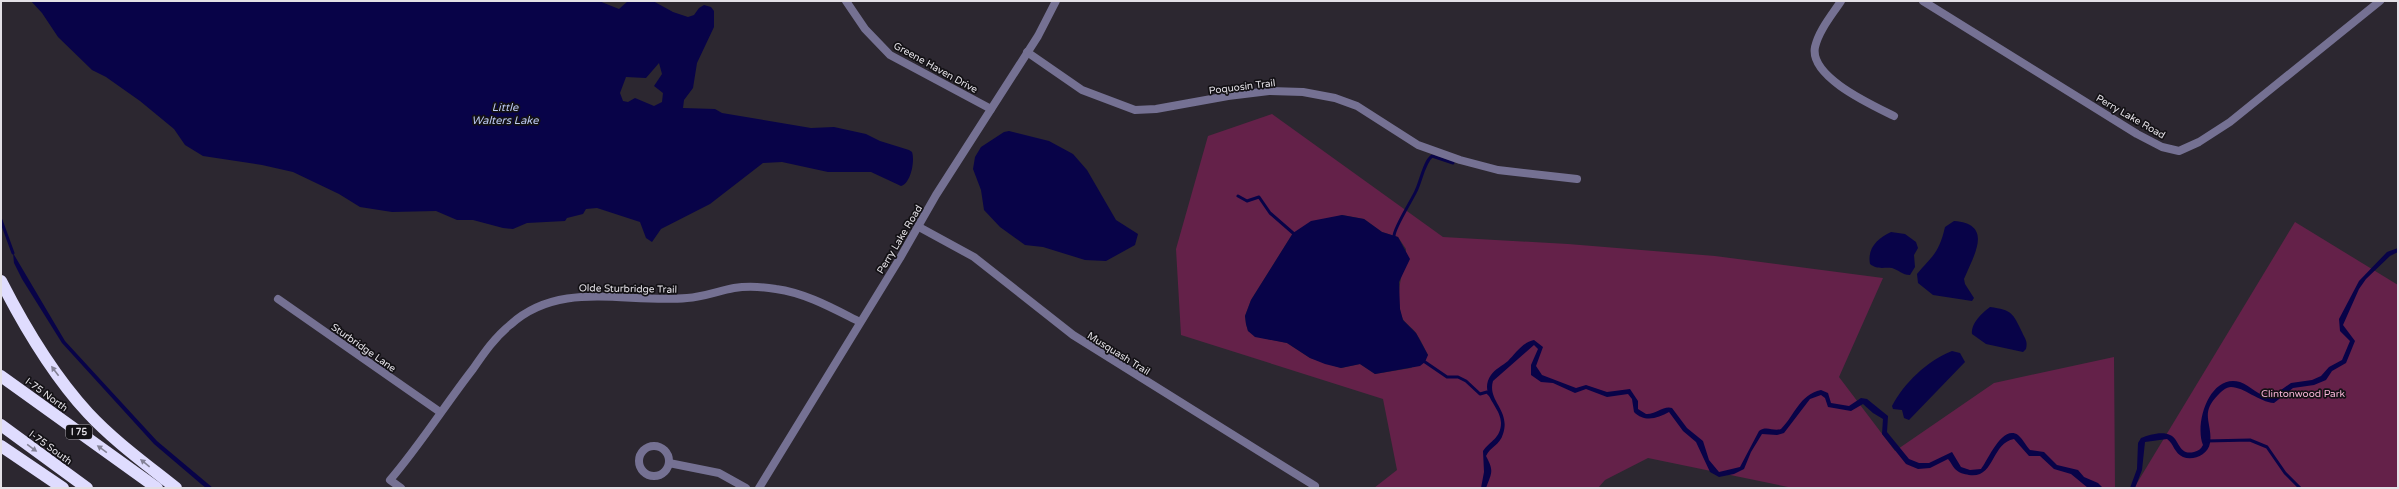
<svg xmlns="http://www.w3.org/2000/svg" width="2399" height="489" font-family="'Varela Round',sans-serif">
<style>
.green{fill:#642149;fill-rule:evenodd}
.water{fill:#080348;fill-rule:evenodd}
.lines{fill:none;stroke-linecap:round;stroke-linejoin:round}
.stream{stroke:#080348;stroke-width:3}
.minor{stroke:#757193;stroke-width:8}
.motorway{stroke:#dfdcfe;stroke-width:12}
.oneway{fill:#838195}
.labels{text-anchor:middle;stroke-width:3.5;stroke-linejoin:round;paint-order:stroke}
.shield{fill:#131115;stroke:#a5a2a7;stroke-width:1}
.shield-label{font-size:9px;font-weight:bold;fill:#e3e0e6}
.street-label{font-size:10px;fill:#e3e0e6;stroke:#131115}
.park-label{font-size:10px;fill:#f8b5d7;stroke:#131115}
.water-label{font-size:11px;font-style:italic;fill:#becbf4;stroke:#131115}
</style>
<rect width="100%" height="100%" fill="#2c2730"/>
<g class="green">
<path d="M1272 114 1443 237 1568 244 1715 256 1883 278 1839 377 1895 451 1994 383 2114 357 2115 488H1793L1648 458 1605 480 1598 488H1374L1397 470 1383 399 1181 335 1176 249 1208 136ZM1342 215 1364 219 1382 232 1398 237 1406 249C1404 271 1394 294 1402 317 1404 323 1412 327 1416 333 1421 340 1424 348 1428 355L1411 368 1375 374 1360 364 1341 368 1310 358 1287 343 1263 338 1248 331 1246 324 1245 316 1251 300 1293 233Z"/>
<polygon points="2295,222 2398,285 2398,488 2134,488"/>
</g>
<g class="water">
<path d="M31 1H599L619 9 628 1H653L673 12 688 17 694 15 699 8 704 5 711 7 714 11V27L697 63 693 88 684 100 683 108 715 109 722 113 811 128 834 127 866 134 880 141 909 150 912 152C915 161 911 183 901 186L871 172H828L782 162 763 163 710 204 661 229 652 242 646 238 640 222 597 208 586 209 583 214 567 218 565 221 527 223 513 229 503 228 473 220H457L436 211 392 212 360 207 339 194 293 172 262 165 203 156 185 145 174 129 140 101 106 77 92 70 58 37 42 13ZM659 63 662 74 654 86 663 93 662 102 654 106 635 98 628 102 623 101 620 93 626 77 646 78Z"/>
<polygon points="1009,131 1049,141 1073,154 1087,170 1116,220 1138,234 1135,245 1106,261 1085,260 1043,247 1025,245 1000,227 984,210 981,190 973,169 975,157 981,147 1004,132"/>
<polygon points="1342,215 1364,219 1382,232 1398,237 1410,259 1399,282 1400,309 1403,320 1416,333 1428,355 1425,362 1420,366 1375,374 1360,364 1341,368 1325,364 1310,358 1287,343 1255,337 1248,331 1246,324 1245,316 1251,300 1293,233 1311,221"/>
<path d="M1954 221C1994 224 1974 255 1964 279L1965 284 1974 298 1972 301 1933 295 1918 283 1917 274C1933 255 1939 253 1945 227Z"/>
<path d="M1891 232 1905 234 1916 242 1918 248 1914 255 1915 267 1910 275C1902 275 1899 270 1892 268 1883 267 1878 270 1870 264 1867 248 1878 238 1891 232Z"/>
<path d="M2398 248V252L2390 256 2366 279 2359 289 2343 325 2355 341 2346 363 2332 371 2326 380 2314 385 2293 388 2274 403C2259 402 2244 387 2231 387 2226 387 2222 391 2218 395 2199 414 2213 423 2210 443 2208 455 2193 461 2183 457 2174 453 2174 444 2167 439L2145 442 2142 470 2135 488H2130L2137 469 2138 443 2141 438C2149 435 2162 431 2170 435 2180 439 2178 456 2194 452 2198 451 2201 449 2203 445 2194 423 2210 373 2240 382 2251 386 2259 397 2271 397L2291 383 2312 380 2321 376 2329 367 2342 360 2350 341 2340 331 2339 319 2359 281 2387 252Z"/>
<polygon points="13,253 65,341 157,441 213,488 206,488 201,484 154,444 62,343 22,279 14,263"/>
<path d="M1990 307C2012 310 2013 313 2022 332 2025 339 2028 341 2026 349L2023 352 1986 344 1972 334C1971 323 1982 313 1990 307Z"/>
<path d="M1534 340 1543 347 1536 366 1542 375 1576 388 1586 385 1607 392 1630 389 1638 401V409L1646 414C1655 415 1664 405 1672 408L1687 428 1703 441 1709 460 1719 472 1740 467 1759 431C1767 425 1773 432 1781 429 1795 415 1799 395 1821 390L1828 393 1831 403 1849 406 1861 398 1867 399 1888 416 1887 432 1909 459 1919 463H1929L1952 452 1961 467 1970 470 1981 469C1987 462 2002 424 2018 435 2023 439 2026 446 2030 450L2044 452 2057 465 2078 470 2084 477 2098 483 2103 488H2088L2071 474 2054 469 2040 456H2029L2014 439C1991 443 1995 479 1969 475 1964 474 1959 473 1955 469 1952 466 1951 462 1948 459L1930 468 1918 469 1906 464 1882 434 1883 419 1873 413 1863 404 1851 411 1828 407 1825 398 1821 395 1810 399 1784 433 1777 435 1762 434 1751 452 1744 469 1734 474 1719 477 1710 472 1696 442 1683 431 1669 412C1658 418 1645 423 1634 412L1632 399 1628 394 1607 397 1586 389 1575 393 1553 383 1541 382 1531 375V365L1538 349 1534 345 1493 381C1487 401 1511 410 1503 434 1500 445 1490 447 1486 456 1494 471 1492 472 1486 488H1481L1484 472 1483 451C1490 441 1501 438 1501 423 1501 406 1478 394 1491 375 1495 369 1502 366 1508 361 1515 354 1523 342 1534 340Z"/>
<path d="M1952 351 1960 353 1965 362 1909 420 1904 418 1902 410 1893 409 1892 406C1904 383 1927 361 1952 351Z"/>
</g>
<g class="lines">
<g class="stream">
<polyline points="1238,196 1247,201 1259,197 1270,213 1293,233"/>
<polyline points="1,220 13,253"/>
<path d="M1394 236C1394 228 1412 200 1416 191 1421 181 1424 162 1432 156L1453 163"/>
<polyline points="1425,362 1447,377 1458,377 1466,381 1480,394 1487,392 1490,395"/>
<polyline points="2206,441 2250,440 2267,447 2285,473 2300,488"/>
</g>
<g class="minor">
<polyline points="846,1 865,29 890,55 991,109"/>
<path d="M1841 1C1832 15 1819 30 1815 47 1809 77 1872 105 1894 116"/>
<polyline points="1923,1 2137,134 2162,147 2179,151 2199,142 2230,122 2380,1"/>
<polyline points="1027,52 1082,90 1135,110 1156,109 1228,96 1269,91 1303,92 1335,98 1357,106 1418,145 1460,160 1498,170 1577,179"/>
<polyline points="919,227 974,257 1073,335 1315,486"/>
<polyline points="278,299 440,412"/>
<circle cx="654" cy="461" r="15"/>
<polyline points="669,463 719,473 746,488"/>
<path d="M401 488 390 480C420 445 445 405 473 369 484 353 495 337 510 325 560 279 627 304 687 298 703 297 718 291 734 288 746 286 764 287 776 289 806 293 834 309 860 322"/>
<polyline points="759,488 900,258 936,195 1038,36 1056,1"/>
</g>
<g class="motorway">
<path d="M1 281C25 328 52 374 88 413 114 441 146 464 176 488"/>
<polyline points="1,376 157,488"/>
<polyline points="1,425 87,488"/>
<polyline points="1,446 63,488"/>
</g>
</g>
<defs><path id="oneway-solid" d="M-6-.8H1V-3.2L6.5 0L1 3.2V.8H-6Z"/></defs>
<g class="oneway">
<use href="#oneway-solid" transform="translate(55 371) rotate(-127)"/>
<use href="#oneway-solid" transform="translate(32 448) rotate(36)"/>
<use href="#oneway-solid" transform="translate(102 449) rotate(-144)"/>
<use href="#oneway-solid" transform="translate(145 463) rotate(-141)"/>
</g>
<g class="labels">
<rect class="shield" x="66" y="425" width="26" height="14" rx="3"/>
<g class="shield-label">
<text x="79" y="435">I 75</text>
</g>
<g class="street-label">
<text transform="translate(936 67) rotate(29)" y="4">Greene Haven Drive</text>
<text transform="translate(1242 86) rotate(-7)" y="4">Poquosin Trail</text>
<text transform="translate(2131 116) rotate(30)" y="4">Perry Lake Road</text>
<text transform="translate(899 239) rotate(-59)" y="4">Perry Lake Road</text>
<text transform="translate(628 288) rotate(1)" y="4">Olde Sturbridge Trail</text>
<text transform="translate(364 347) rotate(35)" y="4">Sturbridge Lane</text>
<text transform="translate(1119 353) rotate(32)" y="4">Musquash Trail</text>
<text transform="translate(47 394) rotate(36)" y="4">I-75 North</text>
<text transform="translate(51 447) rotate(36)" y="4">I-75 South</text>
</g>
<g class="park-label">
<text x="2303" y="397">Clintonwood Park</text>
</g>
<g class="water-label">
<text x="505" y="111">Little<tspan x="505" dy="13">Walters Lake</tspan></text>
</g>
</g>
<rect width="2399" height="489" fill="none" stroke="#e3e0e6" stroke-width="4"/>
</svg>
